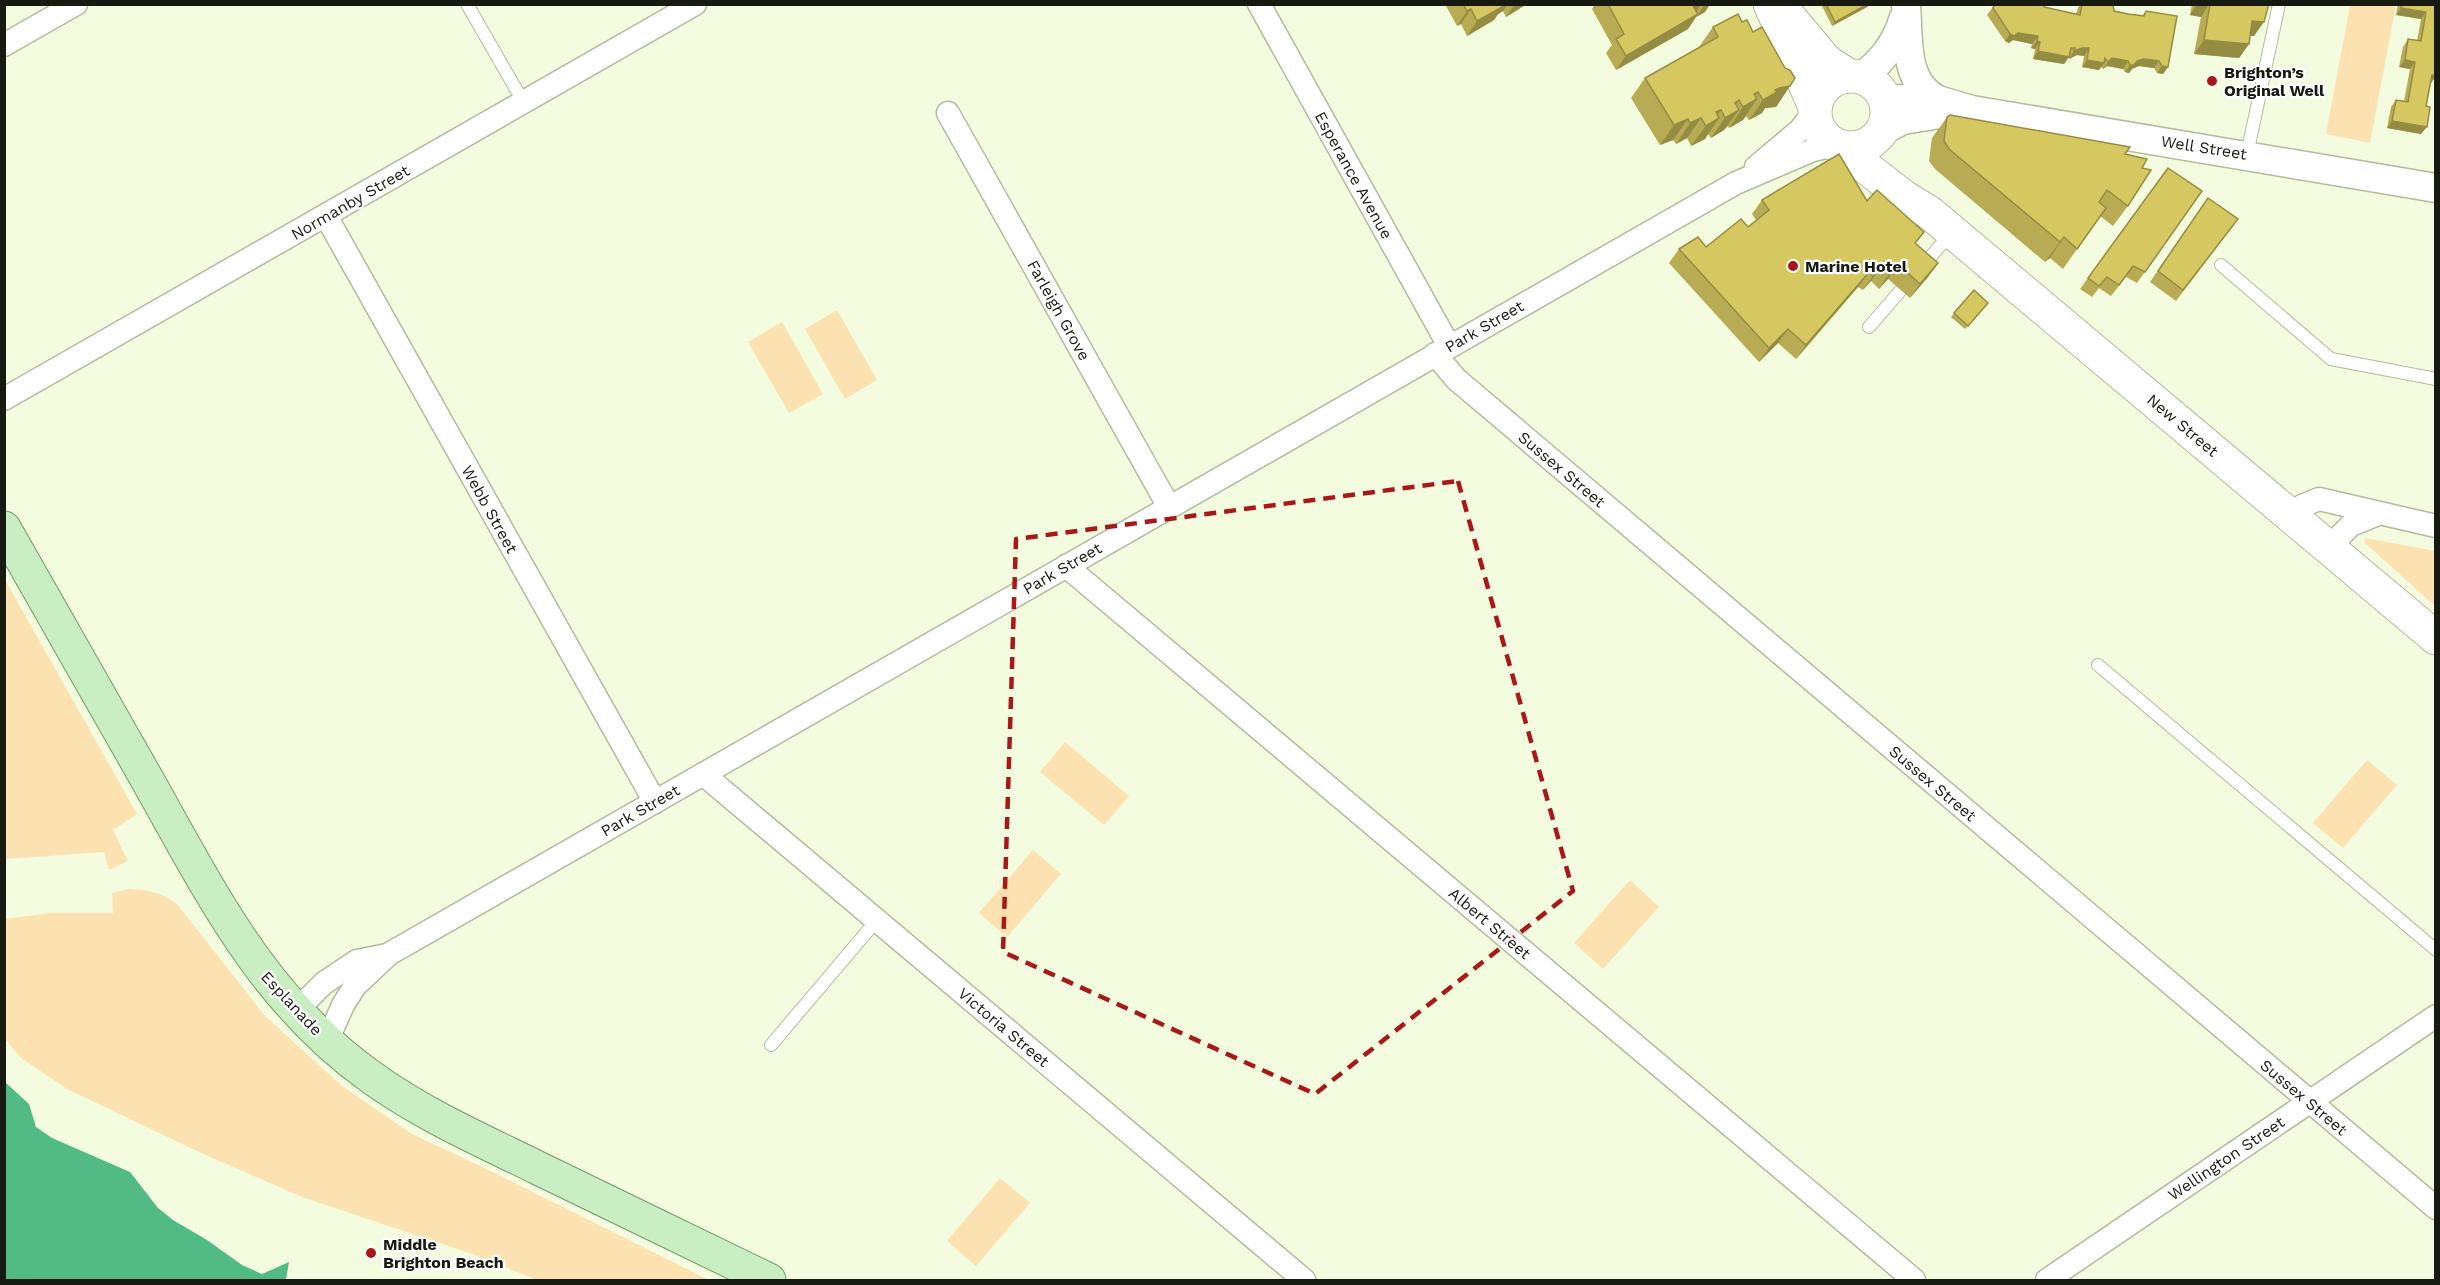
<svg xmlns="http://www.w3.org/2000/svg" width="2440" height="1285" font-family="'Work Sans',sans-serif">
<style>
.green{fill:#fce2b1}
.water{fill:#52ba85}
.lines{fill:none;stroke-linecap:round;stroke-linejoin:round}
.service-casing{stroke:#b2bb9e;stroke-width:14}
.minor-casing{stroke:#b2bb9e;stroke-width:25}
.tertiary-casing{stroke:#b2bb9e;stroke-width:31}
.secondary-casing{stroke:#b2bb9e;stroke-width:35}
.primary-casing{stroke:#739c68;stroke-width:35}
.service{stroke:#fff;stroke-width:12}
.minor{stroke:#fff;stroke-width:22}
.tertiary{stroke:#fff;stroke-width:28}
.secondary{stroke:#fff;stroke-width:33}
.primary{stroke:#c9eec1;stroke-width:33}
.wall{fill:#b7ac53}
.shaded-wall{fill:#958c44}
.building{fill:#d5c861;stroke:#958c44;stroke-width:1.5}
.marked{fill:none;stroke:#aa1718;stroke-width:4.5;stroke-dasharray:12 8;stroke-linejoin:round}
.poi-dot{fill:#aa1718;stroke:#fff;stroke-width:2}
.labels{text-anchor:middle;stroke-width:4.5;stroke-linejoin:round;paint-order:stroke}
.poi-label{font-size:16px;font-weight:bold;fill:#171a10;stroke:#fff;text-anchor:start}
.street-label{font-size:16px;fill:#171a10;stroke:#fff}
</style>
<rect width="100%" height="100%" fill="#f3fcde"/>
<g class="green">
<polygon points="2350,5 2396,5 2370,143 2326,134"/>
<polygon points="837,310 877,380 845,399 805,329"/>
<polygon points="782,322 823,394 789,413 748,342"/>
<polygon points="2365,538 2435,551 2435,606 2365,543"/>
<polygon points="4,578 137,814 113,830 128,861 109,870 104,852 5,859"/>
<polygon points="1065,742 1129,796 1104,825 1040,772"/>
<polygon points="2367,760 2397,785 2343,848 2313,823"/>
<polygon points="1033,850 1061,874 1007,937 979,913"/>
<polygon points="1630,880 1659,907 1603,969 1574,943"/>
<path d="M129 889C149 890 161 892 177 904L265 1016 342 1086 412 1134 499 1175 709 1280H537L472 1254 302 1197 199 1152 67 1089 21 1058 5 1039V919L50 913H113L112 893Z"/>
<polygon points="1000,1178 1030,1203 976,1266 947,1241"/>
</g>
<polygon class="water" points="5,1082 29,1104 36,1127 52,1138 130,1172 158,1208 173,1220 207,1240 242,1265 262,1274 289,1262 286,1280 5,1280"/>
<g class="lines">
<g class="service-casing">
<g id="service">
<polyline points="467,4 524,103"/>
<polyline points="2247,154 2279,4"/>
<polyline points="2221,265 2331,359 2436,379"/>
<polyline points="1920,269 1952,232"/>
<polyline points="1869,327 1901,290"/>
<polyline points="2098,665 2436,950"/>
<polyline points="771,1045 877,920"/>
</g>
</g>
<g class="minor-casing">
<g id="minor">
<polyline points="1259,4 1449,346"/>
<polyline points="4,45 76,4"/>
<polyline points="948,113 1169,507"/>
<polyline points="1756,167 1800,130 1815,111"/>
<polyline points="326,216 655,802"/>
<polyline points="1435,354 1456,379 2436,1208"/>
<polyline points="4,399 695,4"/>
<polyline points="2290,516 2302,506 2319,499 2436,526"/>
<polyline points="2328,548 2351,525 2378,514"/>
<polyline points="1066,566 1914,1280"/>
<polyline points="703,774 1304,1280"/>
<polyline points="296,1011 324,983 357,961 387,955"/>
<polyline points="327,1041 343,1005 355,986 389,954 1736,183 1813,150 1835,145"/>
<polyline points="2047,1280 2436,1016"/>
</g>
</g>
<g class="tertiary-casing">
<g id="tertiary">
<path d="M1906 6C1909 39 1903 83 1938 100"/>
<path d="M1858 77C1879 68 1897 41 1903 20"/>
<polyline points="1885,99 1938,100 1972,110 2436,188"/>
<polyline points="1883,130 1903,120 1946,113"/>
</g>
</g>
<g class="secondary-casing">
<g id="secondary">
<polyline points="1770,4 1815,107"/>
<polyline points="1786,13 1826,61 1849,76"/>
<circle cx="1851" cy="112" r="36"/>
<polyline points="1840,147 1904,197 1930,213 2436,638"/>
</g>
</g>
<g class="primary-casing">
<path id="primary" d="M4 528C52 612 100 697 148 781 211 893 263 1000 371 1077 422 1114 481 1140 538 1168 615 1205 692 1243 769 1280"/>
</g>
<use href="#service" class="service"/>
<use href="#minor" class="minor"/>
<use href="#tertiary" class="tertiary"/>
<use href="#secondary" class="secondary"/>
<use href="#primary" class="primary"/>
</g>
<g class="wall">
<polygon points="1445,4 1527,4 1506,17 1503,11 1498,14 1494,20 1467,36 1461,24 1457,26"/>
<polygon points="1595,4 1710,4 1705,12 1696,17 1688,29 1616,70 1606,53 1612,45 1592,9"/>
<polygon points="1821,4 1869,4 1867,7 1832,26"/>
<polygon points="1993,4 2044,4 2044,7 2076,14 2078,8 2080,4 2108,4 2114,11 2142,16 2146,11 2168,67 2163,74 2157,73 2154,68 2139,66 2132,69 2129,73 2125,72 2123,69 2107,66 2103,69 2101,67 2099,70 2082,67 2084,56 2077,55 2069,59 2069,57 2064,64 2033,59 2035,49 2031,48 2032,44 2013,40 2009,43 2005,41 1987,15 1993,7"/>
<polygon points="2192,4 2269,4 2254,36 2250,36 2249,44 2239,58 2194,54 2201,17 2190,15"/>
<polygon points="2398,4 2436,4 2436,76 2430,83 2421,134 2387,128 2391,107 2396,100 2404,101 2410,69 2399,67 2403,47 2408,39 2417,41 2421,19 2396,15"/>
<polygon points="1742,22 1753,32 1790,86 1776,107 1765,108 1762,113 1749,120 1746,116 1743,120 1729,128 1728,126 1724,130 1711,138 1708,134 1705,139 1691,146 1687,138 1676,144 1673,140 1660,145 1631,98 1645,78 1699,47 1713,27"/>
<polygon points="1947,117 2125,154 2142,168 2128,206 2113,226 2100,216 2063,269 2050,258 2045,262 1935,169 1929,161 1932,138"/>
<polygon points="2168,168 2202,191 2137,283 2126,277 2111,296 2099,288 2092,297 2080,289"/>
<polygon points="2208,198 2230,230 2176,301 2150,282"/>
<polygon points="1762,200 1867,201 1938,263 1928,277 1910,298 1888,279 1879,289 1871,281 1863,290 1858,287 1796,359 1778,343 1759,362 1669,263 1679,249 1706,247 1748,227 1756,220 1752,214"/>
<polygon points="1988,303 1965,329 1951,317 1954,313"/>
</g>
<g class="shaded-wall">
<polygon points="1501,4 1508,4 1503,11 1498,14 1494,20 1467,36 1477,21"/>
<polygon points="1515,4 1527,4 1506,17"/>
<polygon points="1696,4 1701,4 1695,14 1693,6"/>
<polygon points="1705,4 1710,4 1705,12 1696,17"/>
<polygon points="1868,4 1869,4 1867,7 1832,26 1835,22"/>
<polygon points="2197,4 2209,4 2201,17 2190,15"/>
<polygon points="2401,8 2426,12 2421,19 2396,15"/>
<polygon points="1471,9 1461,24 1457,26 1467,11"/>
<polygon points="1698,14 1688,29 1616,70 1626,56"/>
<polygon points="2252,21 2264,22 2254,36 2242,36"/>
<polygon points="2018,33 2038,36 2032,44 2013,40 2009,43 2005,41 2010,34"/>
<polygon points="2204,40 2249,44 2239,58 2194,54"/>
<polygon points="2037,41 2040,42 2035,49 2031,48"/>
<polygon points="2082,48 2089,48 2084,56 2077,55 2069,59 2074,51"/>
<polygon points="2038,51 2069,57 2064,64 2033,59"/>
<polygon points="2112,58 2128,61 2123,69 2107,66 2103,69 2108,62"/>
<polygon points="2144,59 2159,61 2154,68 2139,66 2132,69 2129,73 2125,72 2130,65"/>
<polygon points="2087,60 2104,63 2099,70 2082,67"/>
<polygon points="2405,60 2415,62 2410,69 2399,67"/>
<polygon points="2162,66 2168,67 2163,74 2157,73"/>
<polygon points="2432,75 2436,76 2431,83 2426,82"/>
<polygon points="1790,86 1776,107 1765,108 1762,113 1749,120 1763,100 1775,90 1779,88"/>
<polygon points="1758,92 1750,104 1757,99 1743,120 1729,128 1743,107 1754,94"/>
<polygon points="1739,100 1728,117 1739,110 1724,130 1711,138 1735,103"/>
<polygon points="1721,110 1712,122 1719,118 1705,139 1691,146 1716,112"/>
<polygon points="1701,118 1687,138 1676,144 1690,123"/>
<polygon points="1688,119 1673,140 1660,145 1674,125"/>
<polygon points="2392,121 2427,127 2421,134 2387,128"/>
<polygon points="2064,237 2050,258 2045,262 2060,242"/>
<polygon points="1938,263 1928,277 1910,298 1920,284"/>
<polygon points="1898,264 1888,279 1879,289 1889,274"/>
<polygon points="1881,267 1871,281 1863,290 1873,276"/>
<polygon points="1869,272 1858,287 1796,359 1806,345"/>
<polygon points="1788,329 1778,343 1759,362 1769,348"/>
</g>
<g class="building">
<polygon points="1463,4 1503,4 1504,6 1477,21 1471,9 1467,11"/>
<polygon points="1608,4 1696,4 1693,6 1698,14 1626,56 1616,39 1624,34"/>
<polygon points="1826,4 1868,4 1835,22"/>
<polygon points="1995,4 2044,4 2044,7 2080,15 2082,4 2108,4 2113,5 2114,11 2128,14 2144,16 2146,11 2177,16 2168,67 2162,66 2159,61 2144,59 2137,61 2134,65 2130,65 2128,61 2112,58 2108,62 2105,58 2104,63 2087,60 2089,48 2082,48 2074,51 2075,48 2071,48 2069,57 2038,51 2040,42 2037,41 2038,36 2018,33 2014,36 2010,34 1993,8"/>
<polygon points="2210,4 2269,4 2264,22 2252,21 2249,44 2204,40"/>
<polygon points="2402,4 2436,4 2436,75 2432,75 2426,106 2430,107 2427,127 2392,121 2396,100 2408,102 2415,62 2405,60 2408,39 2421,41 2426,12 2401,8"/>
<polygon points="1738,14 1742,22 1747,20 1753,32 1762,27 1785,68 1790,70 1795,78 1790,86 1779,88 1775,90 1777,92 1763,100 1758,92 1754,94 1757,99 1743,107 1739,100 1735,103 1739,110 1725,118 1721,110 1716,112 1719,118 1706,126 1701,118 1690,123 1688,119 1674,125 1645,78 1718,37 1713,27"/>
<polygon points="1950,115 2130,147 2125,154 2147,159 2142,168 2151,170 2128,206 2107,190 2099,202 2106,208 2077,249 2064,237 2060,242 1949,149 1944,141 1947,117"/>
<polygon points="1839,154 1867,201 1877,190 1924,232 1915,243 1938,263 1920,284 1898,264 1889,274 1881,267 1873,276 1869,272 1806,345 1788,329 1769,348 1679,249 1698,237 1706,247 1741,219 1748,227 1769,210 1762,200"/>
<polygon points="2168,168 2202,191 2145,272 2133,266 2119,285 2107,277 2099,286 2088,278"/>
<polygon points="2208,198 2238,219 2183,290 2158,271"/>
<polygon points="1974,290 1988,303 1968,326 1954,313"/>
</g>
<path class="marked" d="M1458 481 1573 891 1315 1094 1003 952 1016 539Z"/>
<g class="poi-dot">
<circle cx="2212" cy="81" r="6"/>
<circle cx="1793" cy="266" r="6"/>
<circle cx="371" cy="1253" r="6"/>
</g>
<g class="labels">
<g class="poi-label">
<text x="2224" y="78">Brighton’s<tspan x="2224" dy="18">Original Well</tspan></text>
<text x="1805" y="272">Marine Hotel</text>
<text x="383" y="1250">Middle<tspan x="383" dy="18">Brighton Beach</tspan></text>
</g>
<g class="street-label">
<text transform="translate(2204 147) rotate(9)" y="6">Well Street</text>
<text transform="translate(1354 175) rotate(61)" y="6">Esperance Avenue</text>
<text transform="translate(350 202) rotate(-30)" y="6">Normanby Street</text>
<text transform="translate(1059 310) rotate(61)" y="6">Farleigh Grove</text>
<text transform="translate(1484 326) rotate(-30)" y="6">Park Street</text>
<text transform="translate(2183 425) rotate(40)" y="6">New Street</text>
<text transform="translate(1562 469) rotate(40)" y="6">Sussex Street</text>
<text transform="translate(490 509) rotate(61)" y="6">Webb Street</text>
<text transform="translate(1062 568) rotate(-30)" y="6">Park Street</text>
<text transform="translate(1933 783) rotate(40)" y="6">Sussex Street</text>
<text transform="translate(640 810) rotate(-30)" y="6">Park Street</text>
<text transform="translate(1490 923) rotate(40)" y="6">Albert Street</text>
<text transform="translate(292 1003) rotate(47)" y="6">Esplanade</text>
<text transform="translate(1004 1027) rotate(40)" y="6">Victoria Street</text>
<text transform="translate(2304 1097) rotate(40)" y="6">Sussex Street</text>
<text transform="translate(2226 1158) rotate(-34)" y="6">Wellington Street</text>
</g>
</g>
<rect width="2440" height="1285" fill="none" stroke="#171a10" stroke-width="12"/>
</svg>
